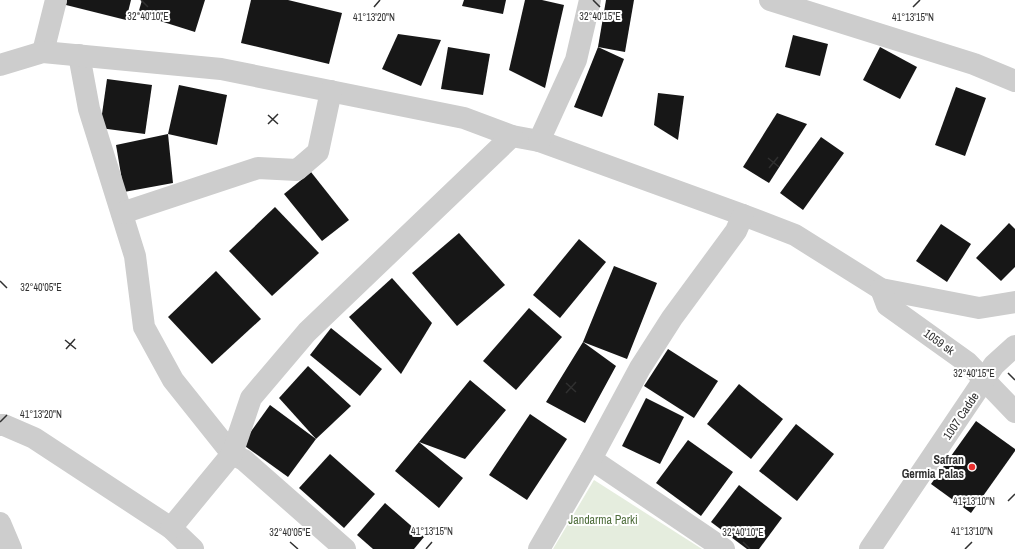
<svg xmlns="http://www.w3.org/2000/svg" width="1015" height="549" font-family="'Archivo Narrow',sans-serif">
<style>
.green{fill:#e5edde}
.building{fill:#171717}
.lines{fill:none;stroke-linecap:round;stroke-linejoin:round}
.minor{stroke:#cdcdcd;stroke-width:22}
.ticks{fill:none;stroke:#303030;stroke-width:1.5}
.poi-dot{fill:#eb302f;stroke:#fff;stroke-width:1.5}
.labels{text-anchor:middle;stroke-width:4;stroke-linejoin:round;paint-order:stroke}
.street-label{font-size:12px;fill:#303030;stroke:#fff}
.poi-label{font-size:12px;font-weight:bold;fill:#303030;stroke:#fff;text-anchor:end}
.park-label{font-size:12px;fill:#4f6e3c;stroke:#fff}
.ticks-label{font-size:10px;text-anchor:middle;fill:#303030;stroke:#fff;stroke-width:4;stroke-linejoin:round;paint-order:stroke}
</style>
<rect width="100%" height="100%" fill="#fff"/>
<polygon class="green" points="594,480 702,549 553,549"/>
<g class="building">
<polygon points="67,0 131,0 126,20 66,5"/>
<polygon points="142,0 205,0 195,32 138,14"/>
<polygon points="251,0 288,0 342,13 329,64 241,43"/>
<polygon points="464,0 506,0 503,14 462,6"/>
<polygon points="525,0 542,0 564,5 545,88 509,70"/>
<polygon points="606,0 634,0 625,52 598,47"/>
<polygon points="398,34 441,40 421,86 382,69"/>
<polygon points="793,35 828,44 820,76 785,67"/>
<polygon points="448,47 490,54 483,95 441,89"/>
<polygon points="598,47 624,59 602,117 574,107"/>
<polygon points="880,47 917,67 900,99 863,80"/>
<polygon points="107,79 152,85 145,134 100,128"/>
<polygon points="179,85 227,95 217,145 168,134"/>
<polygon points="956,87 986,98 965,156 935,145"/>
<polygon points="658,93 684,96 678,140 654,125"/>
<polygon points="777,113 807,124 769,183 743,167"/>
<polygon points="168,134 173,183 124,192 116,145"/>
<polygon points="821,137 844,153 803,210 780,193"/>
<polygon points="311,172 349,220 322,241 284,194"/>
<polygon points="275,207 319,253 272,296 229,251"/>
<polygon points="1009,223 1015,229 1015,267 1001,281 976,258"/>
<polygon points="941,224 971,244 947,282 916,261"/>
<polygon points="459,233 505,285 457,326 412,273"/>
<polygon points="579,239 606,262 560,318 533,295"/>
<polygon points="614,266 657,283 627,359 583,342 616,366 585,423 546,402 583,342"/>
<polygon points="216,271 261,319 212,364 168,317"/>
<polygon points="392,278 432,323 401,374 349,317"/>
<polygon points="529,308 562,337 516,390 483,361"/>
<polygon points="331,328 382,369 360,396 310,355"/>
<polygon points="668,349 718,381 694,418 644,386"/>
<polygon points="308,366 351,406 316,439 279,398"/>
<polygon points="470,380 506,410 465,459 419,442 463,478 439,508 395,471"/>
<polygon points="739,384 783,419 751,459 707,424"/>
<polygon points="646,398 684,417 660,464 622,446"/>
<polygon points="270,405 316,439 288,477 242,444"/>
<polygon points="530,414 567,439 527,500 489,475"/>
<polygon points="976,421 1015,449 1015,451 971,513 931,484"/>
<polygon points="796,424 834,454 797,501 759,471"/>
<polygon points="688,440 733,472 701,516 656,483"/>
<polygon points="330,454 375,494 344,528 299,488"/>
<polygon points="739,485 782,518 759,549 747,549 711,522"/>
<polygon points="385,503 424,537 414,549 373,549 357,535"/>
</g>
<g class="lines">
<g class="minor">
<polyline points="770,0 974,64 1015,81"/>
<polyline points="43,52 56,0"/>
<polyline points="79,55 89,109 135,256 144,327 173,380 232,454 244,460 345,549"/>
<polyline points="0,65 43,52 221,69 464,118 512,136 539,141 743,215 795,235 881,289 979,308 1015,302"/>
<polyline points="539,141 576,60 590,0"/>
<polyline points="122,213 258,168 297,170 318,152 331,91"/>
<polyline points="881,289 887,305 968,363 1015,412"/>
<polyline points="0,425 4,425 34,438 171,528 193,549"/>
<polyline points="591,459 724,549"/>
<polyline points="0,523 11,549"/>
<polyline points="171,528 232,454 251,398 307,332 512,136"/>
<polyline points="539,549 591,459 640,368 672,318 736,231 743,215"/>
<polyline points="870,549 994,365 1015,346"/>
</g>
</g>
<path class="ticks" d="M141 0 148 7M593 0 600 7M374 7 380 0M913 7 920 0M268 115 278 124M268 124 278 114M768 158 779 167M769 168 778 157M0 281 7 288M65 340 76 349M66 349 75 339M1008 373 1015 380M566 383 576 392M566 393 576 382M0 422 7 415M1008 501 1015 494M290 542 298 549M743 542 750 549M426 549 432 542M965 549 972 542"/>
<circle class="poi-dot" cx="972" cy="467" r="4"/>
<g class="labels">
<g class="street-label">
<text transform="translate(939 342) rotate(36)" y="4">1059 sk</text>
<text transform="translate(961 416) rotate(-56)" y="4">1007 Cadde</text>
</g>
<g class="poi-label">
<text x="964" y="464">Safran<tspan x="964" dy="14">Germia Palas</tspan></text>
</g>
<g class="park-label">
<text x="603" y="524">Jandarma Parki</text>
</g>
</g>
<g class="ticks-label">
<text x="148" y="20">32°40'10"E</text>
<text x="600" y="20">32°40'15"E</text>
<text x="374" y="21">41°13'20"N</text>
<text x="913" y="21">41°13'15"N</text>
<text x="41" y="291">32°40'05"E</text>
<text x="974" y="377">32°40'15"E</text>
<text x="41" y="418">41°13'20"N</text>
<text x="974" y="505">41°13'10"N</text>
<text x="432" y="535">41°13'15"N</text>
<text x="972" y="535">41°13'10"N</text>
<text x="290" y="536">32°40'05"E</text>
<text x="743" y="536">32°40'10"E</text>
</g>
</svg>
